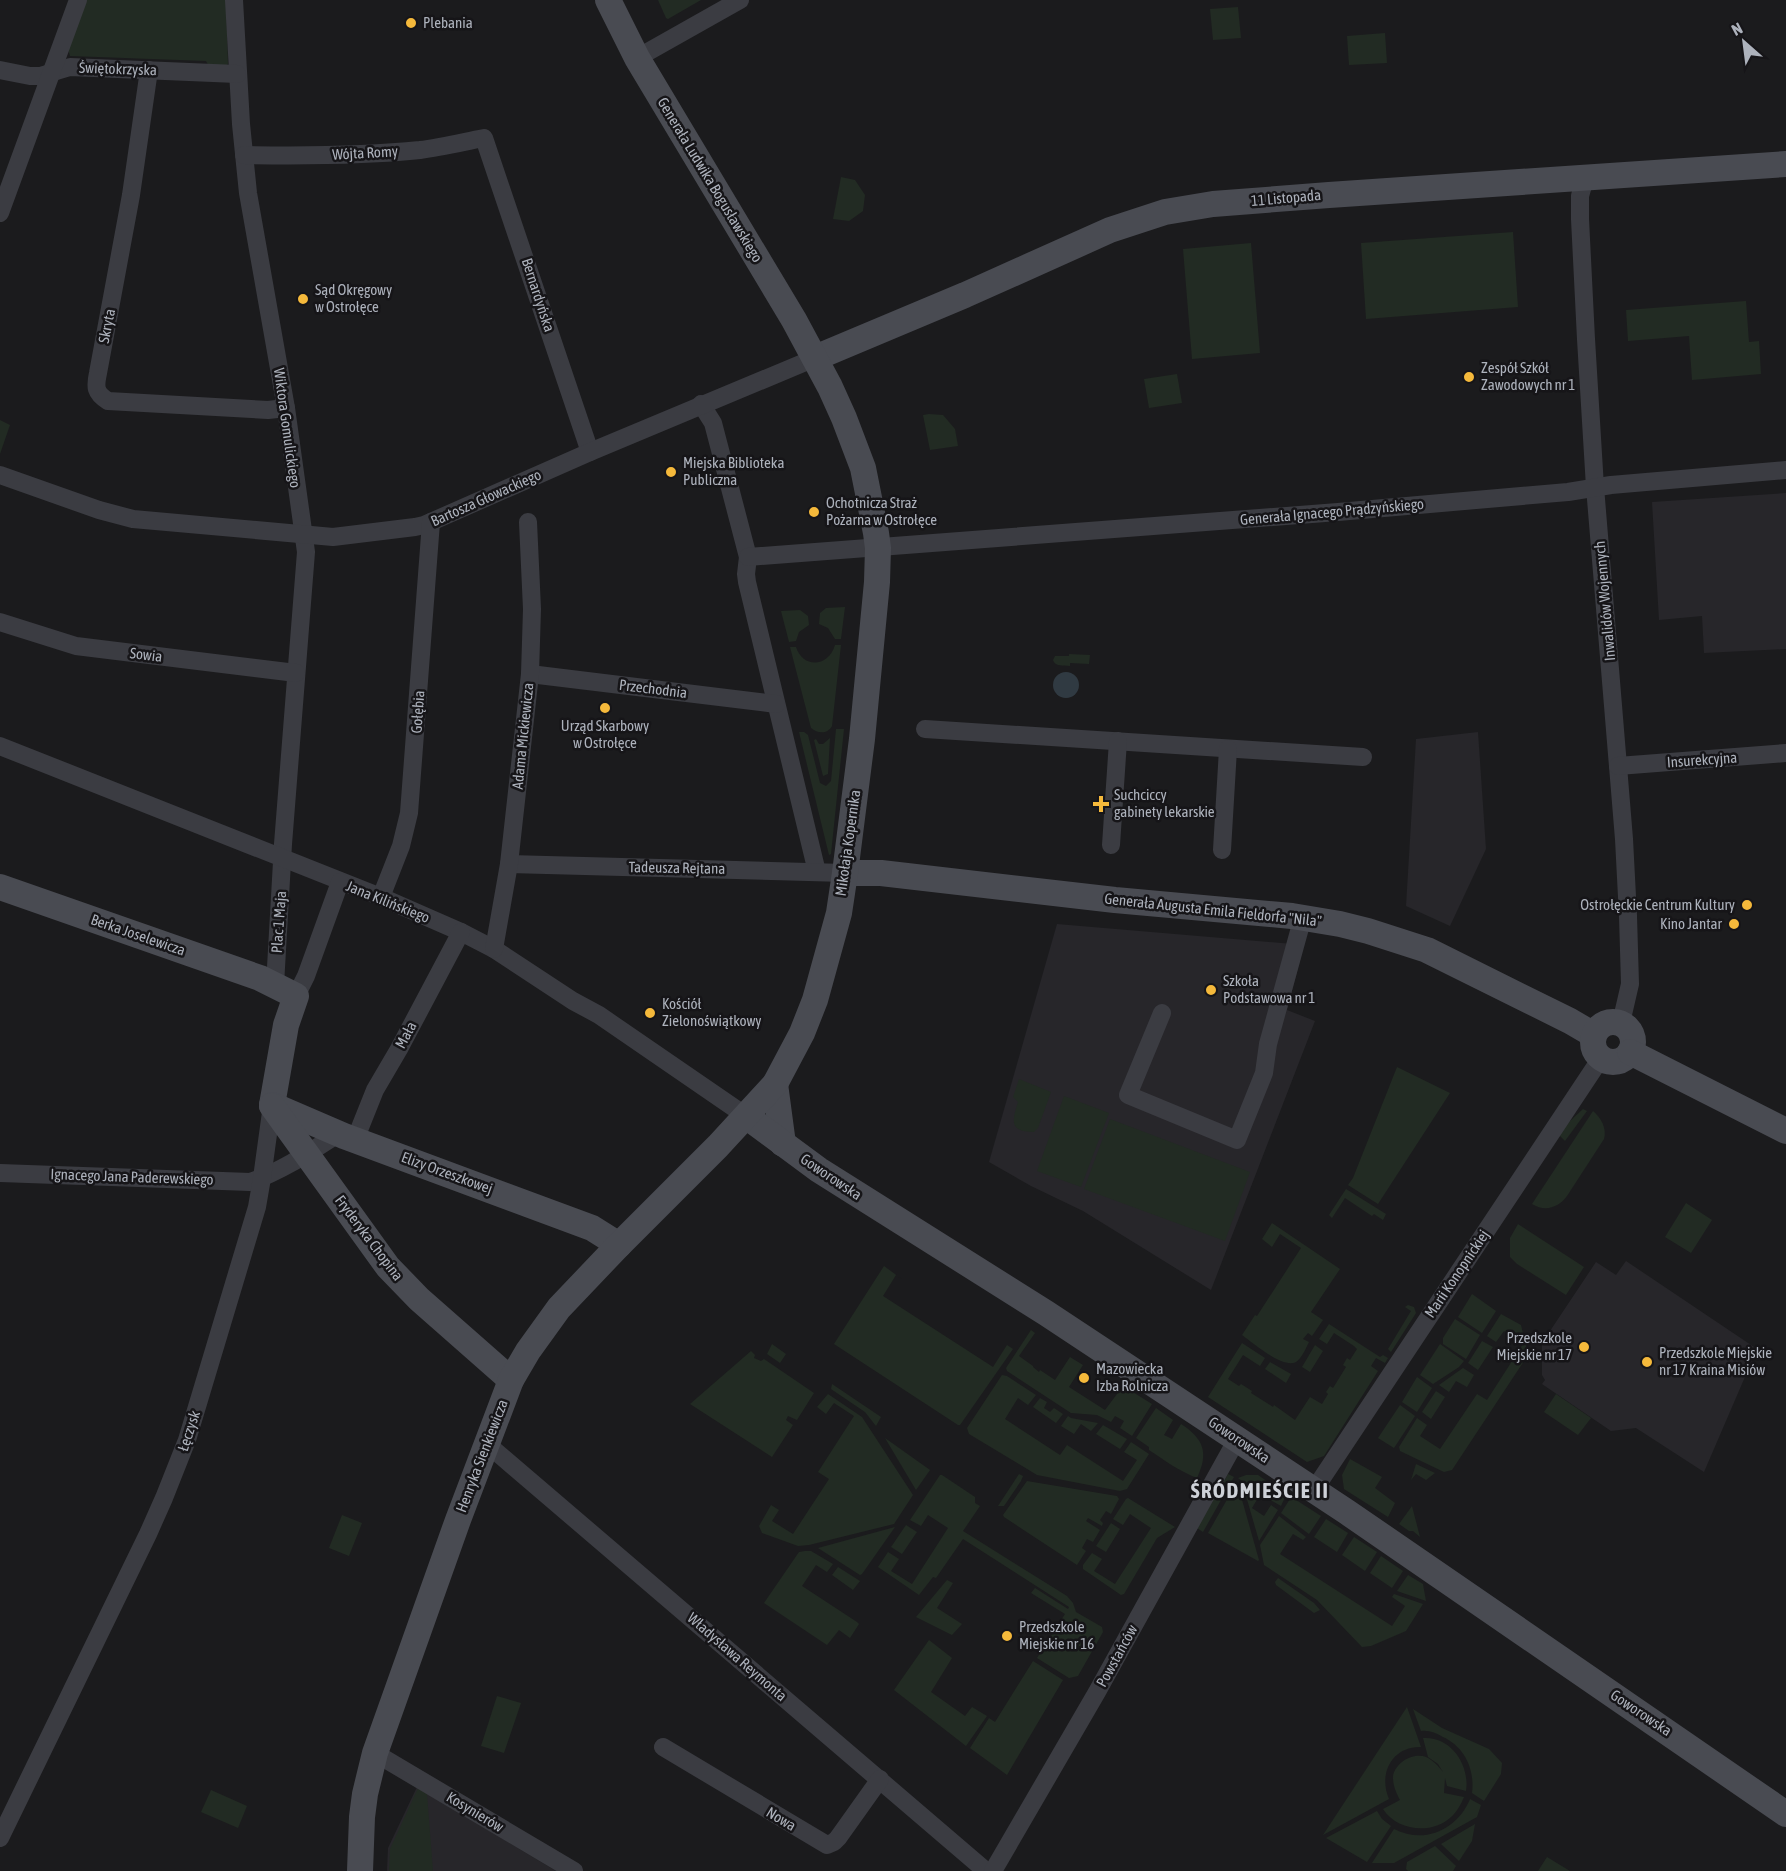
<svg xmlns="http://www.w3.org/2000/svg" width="1786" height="1871" font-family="'Asap Condensed',sans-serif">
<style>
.built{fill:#27262a}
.green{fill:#222b23}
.water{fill:#303a42}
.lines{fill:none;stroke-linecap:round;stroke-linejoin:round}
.street{stroke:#3b3c42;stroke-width:18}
.secondary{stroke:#494b52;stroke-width:26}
.poi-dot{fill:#f5b93b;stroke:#161518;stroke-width:2}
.labels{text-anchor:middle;stroke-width:5;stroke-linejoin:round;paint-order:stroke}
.poi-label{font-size:15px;fill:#adb2bc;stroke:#161518;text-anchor:start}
.street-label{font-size:15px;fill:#adb2bc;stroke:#161518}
.district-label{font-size:21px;font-weight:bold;letter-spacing:1.5px;fill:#ced1d8;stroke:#161518}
</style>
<rect width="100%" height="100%" fill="#1b1b1d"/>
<g class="built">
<polygon points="1786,493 1786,649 1704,653 1702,616 1659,620 1652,502"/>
<polygon points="1478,732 1486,849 1450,926 1406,906 1416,739"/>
<polygon points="1057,924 1304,945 1287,1010 1315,1021 1211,1290 1083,1211 1031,1186 989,1162"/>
<polygon points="1626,1261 1757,1349 1704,1472 1636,1428 1611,1431 1542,1384 1545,1380 1542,1375 1542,1343 1596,1262 1616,1275"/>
<polygon points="417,1787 556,1871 387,1871 388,1848"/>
</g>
<g class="green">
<polygon points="86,0 226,0 228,64 225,67 211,70 206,61 70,56 68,49"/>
<polygon points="658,0 701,0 668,19 666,18"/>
<polygon points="1238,7 1241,38 1213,40 1210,9"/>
<polygon points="1385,33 1387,63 1349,65 1347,36"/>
<polygon points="841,177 855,180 865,195 863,211 849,221 833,219"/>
<polygon points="1513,232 1518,307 1366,319 1361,243"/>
<polygon points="1251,243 1260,353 1192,359 1183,249"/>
<polygon points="1746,301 1749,342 1759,341 1761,374 1692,380 1689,336 1628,341 1626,310"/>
<polygon points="1177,374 1182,403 1149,408 1144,379"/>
<polygon points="929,414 943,415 955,429 958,446 930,450 923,415"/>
<polygon points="0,420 10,425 0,454"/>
<polygon points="845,607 841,639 835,639 828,628 819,624 820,613 826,608"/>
<polygon points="800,610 808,616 809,625 799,632 796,641 789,642 781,611"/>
<path d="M835 645H841L832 726C828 734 818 734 811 728L790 647H796C803 669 829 667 835 645Z"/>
<path d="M1069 654 1090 655 1089 664 1070 663V666C1063 665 1055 667 1053 660L1055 656H1069Z"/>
<polygon points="836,729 844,729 831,854 829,855 799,732 804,732 808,735 820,783 826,786 831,781"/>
<polygon points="830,738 828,774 823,776 814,740 816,739 819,744 823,744"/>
<polygon points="1397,1067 1450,1093 1378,1204 1348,1185 1353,1178"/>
<path d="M1019 1079 1051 1092 1038 1128 1034 1132C1009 1132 1012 1121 1018 1102L1013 1097Z"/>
<polygon points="1064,1096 1109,1113 1081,1187 1037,1171"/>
<polygon points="1583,1109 1587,1111 1565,1141 1557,1133"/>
<path d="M1593 1111C1601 1118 1607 1128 1604 1139L1567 1196C1558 1208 1545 1212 1532 1204Z"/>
<polygon points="1110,1119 1250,1172 1225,1241 1084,1189"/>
<polygon points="1346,1189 1386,1214 1383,1220 1374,1214 1372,1216 1345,1198 1332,1218 1329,1215"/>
<polygon points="1686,1203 1712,1220 1691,1253 1665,1237"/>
<path d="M1272 1223 1340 1269 1311 1312 1323 1320 1312 1336 1308 1333 1303 1339 1309 1342C1306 1348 1302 1358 1296 1362 1283 1369 1253 1343 1242 1335L1255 1315 1257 1316 1301 1248 1280 1234 1272 1247 1262 1239Z"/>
<polygon points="1518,1224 1584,1267 1566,1295 1517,1264 1510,1257 1510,1238"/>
<polygon points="884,1266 903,1280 896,1275 883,1296 993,1367 1007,1345 1013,1349 960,1425 958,1425 834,1344"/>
<polygon points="1472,1294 1496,1311 1482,1333 1458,1317"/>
<polygon points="1408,1305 1414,1307 1416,1313 1391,1352 1388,1349 1411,1311 1405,1307"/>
<polygon points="1501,1314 1521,1325 1528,1355 1452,1470 1444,1472 1400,1451 1399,1447 1417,1418 1427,1425 1420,1436 1440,1449 1477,1394 1487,1400 1523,1344 1504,1331 1496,1342 1487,1336"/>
<polygon points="1455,1319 1480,1335 1466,1359 1443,1344 1443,1338"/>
<polygon points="1329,1324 1380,1357 1383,1355 1388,1358 1385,1363 1376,1358 1371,1366 1378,1371 1324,1456 1307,1462 1208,1397 1242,1343 1265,1358 1260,1366 1243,1355 1228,1379 1239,1386 1241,1384 1252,1391 1251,1393 1273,1407 1274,1405 1295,1420 1310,1397 1322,1404 1328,1394 1326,1392 1330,1386 1333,1388 1346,1367 1343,1365 1347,1358 1350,1360 1357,1349 1354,1346 1334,1333 1327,1344 1319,1339"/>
<polygon points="1031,1330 1035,1333 1019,1356 1033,1366 1033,1367 1039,1372 1040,1370 1055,1380 1070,1357 1083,1365 1069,1387 1105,1410 1123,1386 1152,1404 1132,1436 1120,1428 1124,1421 1115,1416 1111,1422 1097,1415 1071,1413 1007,1371 1006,1368"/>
<polygon points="1482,1341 1493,1347 1478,1370 1468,1363"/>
<polygon points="772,1344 786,1354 780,1363 767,1354"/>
<polygon points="1440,1344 1464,1361 1459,1367 1433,1384 1420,1375"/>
<polygon points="1315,1345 1323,1351 1310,1372 1302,1367"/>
<polygon points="751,1351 755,1355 754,1358 761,1361 764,1359 814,1393 797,1420 788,1416 786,1420 793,1425 772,1457 690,1404"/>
<polygon points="1270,1362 1291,1374 1286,1383 1265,1369"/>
<polygon points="1463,1368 1474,1375 1467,1387 1456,1381 1449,1392 1439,1385"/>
<polygon points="1002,1375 1007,1376 1036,1395 1028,1405 1018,1398 1005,1419 1060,1455 1067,1445 1123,1481 1137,1460 1124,1452 1131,1442 1149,1454 1127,1489 1120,1491 1037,1475 969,1434 967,1428"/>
<polygon points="1417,1377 1432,1388 1417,1412 1402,1402"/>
<polygon points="832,1384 881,1417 876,1426 865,1412 831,1389"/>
<polygon points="1436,1391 1445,1397 1431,1419 1422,1412"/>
<polygon points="828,1394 862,1417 913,1495 894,1524 809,1545 798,1546 762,1533 759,1526 771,1505 779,1510 772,1521 793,1534 829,1479 818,1472 854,1416 834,1403 826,1414 817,1407"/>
<polygon points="1556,1394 1591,1418 1578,1435 1544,1412"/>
<polygon points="1040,1398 1047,1402 1044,1408 1050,1412 1054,1408 1063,1414 1056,1423 1033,1407"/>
<polygon points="1400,1405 1415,1416 1394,1448 1378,1438"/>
<path d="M1156 1408 1173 1420 1164 1435 1172 1439 1181 1424C1204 1439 1209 1453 1197 1478 1179 1471 1164 1460 1149 1450V1447L1136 1438Z"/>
<polygon points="1068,1416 1071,1418 1098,1423 1091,1431 1081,1424 1074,1434 1061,1426"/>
<polygon points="1103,1425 1127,1439 1120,1449 1096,1434"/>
<polygon points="885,1438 930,1470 916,1490"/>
<polygon points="1350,1459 1382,1477 1375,1488 1395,1503 1388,1517 1344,1489 1342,1475"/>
<polygon points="1416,1464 1435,1473 1426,1480 1416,1474 1411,1480"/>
<polygon points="1019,1474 1023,1476 1021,1481 1004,1506 998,1506"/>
<polygon points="1228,1474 1234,1477 1203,1532 1197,1528"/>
<polygon points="940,1475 942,1475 975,1497 975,1503 980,1506 963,1531 1067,1596 1073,1603 1076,1612 1102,1627 1103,1632 1078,1676 1069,1678 1037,1658 1065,1614 1031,1593 1035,1588 1068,1609 1069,1607 963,1539 936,1578 933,1577 919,1595 878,1567 888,1552 899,1559 891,1571 912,1584 948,1528 928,1515 921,1526 910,1520"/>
<polygon points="1246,1475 1258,1475 1271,1484 1263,1496 1238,1478"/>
<polygon points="1027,1481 1117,1496 1119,1499 1111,1514 1106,1511 1100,1520 1103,1523 1102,1526 1088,1518 1086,1521 1100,1530 1093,1542 1087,1539 1082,1548 1086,1551 1077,1565 1004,1517 1003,1515"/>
<polygon points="1237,1482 1259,1560 1258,1561 1208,1533"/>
<polygon points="1275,1486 1286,1495 1281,1506 1267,1498"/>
<polygon points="1244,1489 1258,1498 1252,1508 1264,1516 1271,1505 1278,1510 1259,1541"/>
<polygon points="1128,1498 1175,1527 1157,1538 1124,1594 1121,1595 1083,1569 1083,1565 1092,1553 1102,1559 1094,1571 1115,1584 1151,1528 1130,1514 1123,1525 1113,1519 1126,1499"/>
<polygon points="1293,1498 1321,1516 1309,1534 1281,1513 1290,1499"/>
<polygon points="1412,1506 1420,1537 1413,1531 1409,1531 1399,1524"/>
<polygon points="342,1515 362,1523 349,1556 329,1548"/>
<polygon points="1279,1516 1306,1537 1303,1540 1293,1534 1280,1554 1392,1626 1405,1606 1392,1597 1394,1594 1423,1604 1406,1631 1371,1646 1362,1647 1317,1600 1264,1565 1260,1545"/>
<polygon points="1326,1519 1348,1533 1337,1552 1314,1537"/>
<polygon points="1111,1523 1120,1529 1106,1552 1096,1546"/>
<polygon points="906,1525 917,1532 902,1554 891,1547"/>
<polygon points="895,1527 862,1574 860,1575 818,1548"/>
<polygon points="1354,1537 1377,1552 1365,1571 1342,1555"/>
<polygon points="805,1551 811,1551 833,1564 827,1572 816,1565 802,1586 857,1622 859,1624 850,1638 839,1630 827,1645 764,1603 799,1552"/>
<polygon points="1381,1556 1403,1571 1392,1588 1370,1573"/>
<polygon points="838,1567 860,1581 853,1590 832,1575"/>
<polygon points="1408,1575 1423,1584 1426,1601 1397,1591"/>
<polygon points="1278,1578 1314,1603 1320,1610 1314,1613 1276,1585 1275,1582"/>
<polygon points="947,1580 953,1583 937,1608 962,1624 952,1635 916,1617"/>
<polygon points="929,1640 952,1658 931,1692 965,1716 972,1707 987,1716 966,1746 894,1690"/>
<polygon points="1033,1661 1063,1680 1007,1775 970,1748 989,1718 995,1722"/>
<polygon points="497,1696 521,1703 504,1753 481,1746"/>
<path d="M1407 1707 1421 1747C1392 1746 1378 1774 1389 1799L1323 1835Z"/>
<path d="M1413 1709 1442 1728 1489 1749 1502 1763 1501 1774 1484 1801 1472 1793C1475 1770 1465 1747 1443 1737 1436 1733 1429 1730 1421 1731Z"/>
<path d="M1423 1738C1451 1736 1470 1765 1466 1791L1447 1786 1445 1778 1444 1793 1464 1797C1461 1804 1457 1812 1451 1817 1432 1835 1397 1831 1383 1809L1400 1800C1396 1792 1393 1786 1393 1777 1394 1764 1412 1752 1426 1757 1433 1760 1439 1767 1443 1772L1438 1764 1428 1757Z"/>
<polygon points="418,1788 427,1794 433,1871 389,1871 390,1849"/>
<polygon points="211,1790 247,1806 238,1828 201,1812"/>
<path d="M1470 1799 1481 1805 1477 1817 1394 1863H1372L1394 1829C1425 1845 1458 1829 1470 1799Z"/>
<polygon points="1377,1811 1382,1819 1391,1826 1367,1862 1326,1838"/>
<polygon points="1475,1824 1472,1841 1459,1861 1441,1844"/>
<polygon points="1435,1846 1456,1866 1453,1871 1408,1871 1406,1869 1407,1862"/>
<polygon points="1547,1857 1570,1871 1538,1871"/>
</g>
<circle class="water" cx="1066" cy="685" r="13"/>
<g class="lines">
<g class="street">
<polyline points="234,0 241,124 248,193 286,408 306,552 283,844 275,985"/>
<polyline points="637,58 740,0"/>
<polyline points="0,70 30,76 40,76 70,67 237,74"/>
<path d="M149 70 131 195 98 373C95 387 95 393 108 401L268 410 286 408"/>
<path d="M244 155C303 156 362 156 420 150 442 147 463 142 484 138L590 452"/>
<polyline points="1585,178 1580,196 1580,219 1586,339 1595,487 1624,839 1628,916 1630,984 1621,1023"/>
<polyline points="0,213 78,0"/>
<polyline points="701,404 713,423 748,557 746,574 747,582 817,872"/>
<polyline points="0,475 99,510 133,519 333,537 415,527 424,525 590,452 815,358"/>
<polyline points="748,557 1338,512 1568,492 1611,485 1786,470"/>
<polyline points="0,622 76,646 296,673"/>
<polyline points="530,674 776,704"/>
<polyline points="925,729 1363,757"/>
<polyline points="0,746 381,897 461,932 494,949 573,1001 599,1015 746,1116"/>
<polyline points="1618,766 1786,753"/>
<polyline points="1111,845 1118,741"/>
<polyline points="1222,850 1228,749"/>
<polyline points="509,864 845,873"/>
<polyline points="381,897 401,846 409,813 431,522"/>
<polyline points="494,949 509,864 530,674 532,609 528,522"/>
<polyline points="296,996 306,976 340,882"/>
<polyline points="1162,1013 1128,1095 1237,1140 1264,1073 1268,1044 1303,917"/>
<polyline points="355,1140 375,1090 399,1049 461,932"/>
<path d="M0 1173 250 1182C282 1171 310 1152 338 1134"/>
<polyline points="486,1443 986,1871"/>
<polyline points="1314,1490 1601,1058"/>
<polyline points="663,1747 827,1845 834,1842 838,1838 880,1779"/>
<polyline points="375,1753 574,1871"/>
<polyline points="0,1838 148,1534 164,1498 187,1440 257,1207 262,1178 272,1105"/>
<polyline points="993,1871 1097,1692 1237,1439"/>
</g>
<g class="secondary">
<polyline points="815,358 965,295 1110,230 1165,212 1213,204 1329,195 1786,164"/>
<polyline points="845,873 881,873 1115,900 1292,916 1340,924 1368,931 1427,950 1570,1021 1594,1035"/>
<polyline points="0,887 260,978 296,996 286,1025 272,1105"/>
<circle cx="1613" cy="1042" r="20"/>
<polyline points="1630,1052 1786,1131"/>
<polyline points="775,1084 783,1144"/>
<polyline points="272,1105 344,1136 592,1228 619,1245"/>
<polyline points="272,1106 388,1267 419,1299 511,1380"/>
<polyline points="746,1116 819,1170 1046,1313 1347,1512 1786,1814"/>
<polyline points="360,1871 362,1817 365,1794 375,1753 458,1520 511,1380 528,1351 559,1308 619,1245 718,1146 775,1084 802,1033 815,1000 839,913 845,873 862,739 877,582 878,548 876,533 863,468 844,418 830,387 794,320 637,58 608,0"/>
</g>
</g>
<g class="poi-dot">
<circle cx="411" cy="23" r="6"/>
<circle cx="303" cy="299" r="6"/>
<circle cx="1469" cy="377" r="6"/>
<circle cx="671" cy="472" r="6"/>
<circle cx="814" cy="512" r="6"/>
<circle cx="605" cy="708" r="6"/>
<path d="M1098 795h6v6h6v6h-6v6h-6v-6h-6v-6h6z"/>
<circle cx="1747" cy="905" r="6"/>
<circle cx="1734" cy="924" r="6"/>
<circle cx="1211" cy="990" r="6"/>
<circle cx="650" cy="1013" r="6"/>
<circle cx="1584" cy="1347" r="6"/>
<circle cx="1647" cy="1362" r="6"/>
<circle cx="1084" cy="1378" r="6"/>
<circle cx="1007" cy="1636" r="6"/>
</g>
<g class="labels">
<g class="poi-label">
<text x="423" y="28">Plebania</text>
<text x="315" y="295">Sąd Okręgowy<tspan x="315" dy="17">w Ostrołęce</tspan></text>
<text x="1481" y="373">Zespół Szkół<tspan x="1481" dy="17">Zawodowych nr 1</tspan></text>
<text x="683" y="468">Miejska Biblioteka<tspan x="683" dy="17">Publiczna</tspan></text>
<text x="826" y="508">Ochotnicza Straż<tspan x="826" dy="17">Pożarna w Ostrołęce</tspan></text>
<text x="605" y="731" text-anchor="middle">Urząd Skarbowy<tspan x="605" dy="17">w Ostrołęce</tspan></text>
<text x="1114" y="800">Suchciccy<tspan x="1114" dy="17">gabinety lekarskie</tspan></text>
<text x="1735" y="910" text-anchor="end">Ostrołęckie Centrum Kultury</text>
<text x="1722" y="929" text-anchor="end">Kino Jantar</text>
<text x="1223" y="986">Szkoła<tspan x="1223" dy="17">Podstawowa nr 1</tspan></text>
<text x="662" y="1009">Kościół<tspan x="662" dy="17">Zielonoświątkowy</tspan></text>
<text x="1572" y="1343" text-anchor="end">Przedszkole<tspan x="1572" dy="17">Miejskie nr 17</tspan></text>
<text x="1659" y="1358">Przedszkole Miejskie<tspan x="1659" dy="17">nr 17 Kraina Misiów</tspan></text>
<text x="1096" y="1374">Mazowiecka<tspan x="1096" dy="17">Izba Rolnicza</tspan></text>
<text x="1019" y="1632">Przedszkole<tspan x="1019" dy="17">Miejskie nr 16</tspan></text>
</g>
<g class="street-label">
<text transform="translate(118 69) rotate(2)" y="5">Świętokrzyska</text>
<text transform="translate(365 153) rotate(-3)" y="5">Wójta Romy</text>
<text transform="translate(710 180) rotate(59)" y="5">Generała Ludwika Bogusławskiego</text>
<text transform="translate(1286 198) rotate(-5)" y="5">11 Listopada</text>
<text transform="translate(538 295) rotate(72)" y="5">Bernardyńska</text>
<text transform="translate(107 326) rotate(-79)" y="5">Skryta</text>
<text transform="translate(287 428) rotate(82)" y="5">Wiktora Gomulickiego</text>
<text transform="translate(486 498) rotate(-24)" y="5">Bartosza Głowackiego</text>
<text transform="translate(1332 512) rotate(-5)" y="5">Generała Ignacego Prądzyńskiego</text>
<text transform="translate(1605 601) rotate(-95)" y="5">Inwalidów Wojennych</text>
<text transform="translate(146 655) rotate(7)" y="5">Sowia</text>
<text transform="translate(653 689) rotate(7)" y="5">Przechodnia</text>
<text transform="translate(418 712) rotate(-86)" y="5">Gołębia</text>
<text transform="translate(523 736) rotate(-84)" y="5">Adama Mickiewicza</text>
<text transform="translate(1702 760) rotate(-4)" y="5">Insurekcyjna</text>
<text transform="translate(848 843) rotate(-82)" y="5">Mikołaja Kopernika</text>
<text transform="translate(677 868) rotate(1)" y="5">Tadeusza Rejtana</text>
<text transform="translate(388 902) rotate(22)" y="5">Jana Kilińskiego</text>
<text transform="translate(1213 910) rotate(6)" y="5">Generała Augusta Emila Fieldorfa "Nila"</text>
<text transform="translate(279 922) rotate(-86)" y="5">Plac 1 Maja</text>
<text transform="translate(138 935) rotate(19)" y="5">Berka Joselewicza</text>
<text transform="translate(406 1035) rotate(-62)" y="5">Mała</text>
<text transform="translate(447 1173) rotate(20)" y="5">Elizy Orzeszkowej</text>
<text transform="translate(132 1177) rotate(2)" y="5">Ignacego Jana Paderewskiego</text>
<text transform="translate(831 1177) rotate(34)" y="5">Goworowska</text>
<text transform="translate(369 1238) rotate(53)" y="5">Fryderyka Chopina</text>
<text transform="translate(1457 1274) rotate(-56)" y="5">Marii Konopnickiej</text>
<text transform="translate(189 1431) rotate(-72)" y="5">Łęczysk</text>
<text transform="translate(1239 1440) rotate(34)" y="5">Goworowska</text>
<text transform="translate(482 1456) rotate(-69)" y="5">Henryka Sienkiewicza</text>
<text transform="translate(1117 1656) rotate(-61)" y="5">Powstańców</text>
<text transform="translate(737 1657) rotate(41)" y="5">Władysława Reymonta</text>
<text transform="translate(1641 1713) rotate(34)" y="5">Goworowska</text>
<text transform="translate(475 1812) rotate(31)" y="5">Kosynierów</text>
<text transform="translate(781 1819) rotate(31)" y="5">Nowa</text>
</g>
<g class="district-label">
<text x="1260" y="1498">ŚRÓDMIEŚCIE II</text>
</g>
</g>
<g transform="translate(1744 42) rotate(332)" stroke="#161518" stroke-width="4.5" paint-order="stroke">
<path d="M0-4.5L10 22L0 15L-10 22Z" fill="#adb2bc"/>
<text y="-9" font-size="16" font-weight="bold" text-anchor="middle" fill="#adb2bc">N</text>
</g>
</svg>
